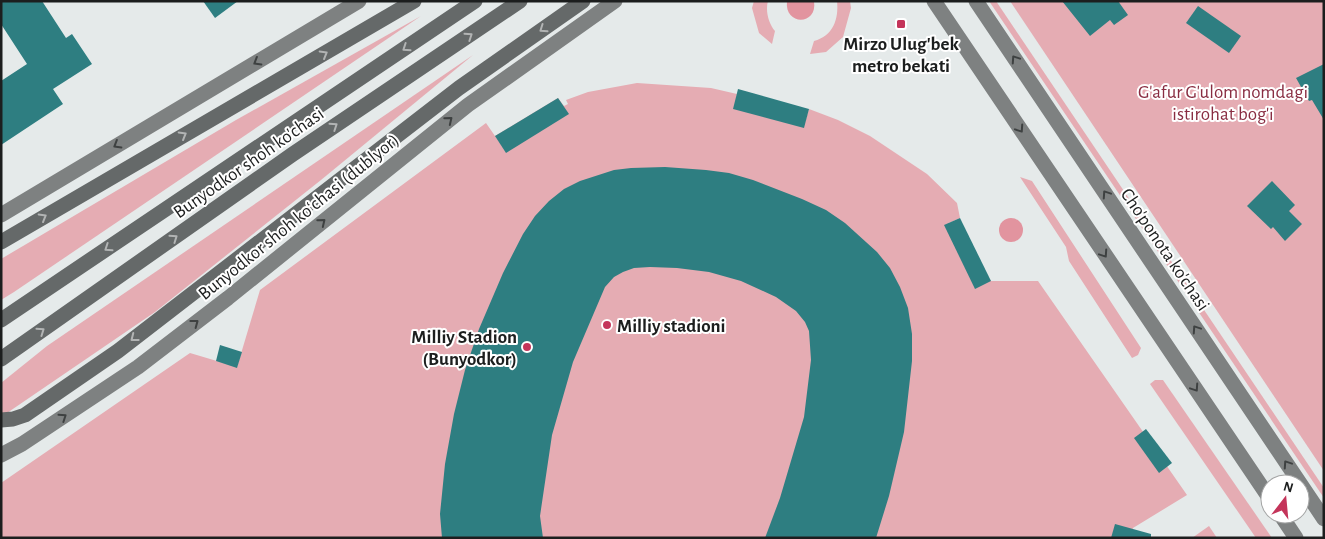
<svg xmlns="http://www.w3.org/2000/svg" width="1325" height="539" font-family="'Alegreya Sans',sans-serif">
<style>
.green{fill:#e5acb3}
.water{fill:#e2949f}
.building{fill:#2e7e81}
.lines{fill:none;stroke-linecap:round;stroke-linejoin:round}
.secondary{stroke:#7e8181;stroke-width:15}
.primary{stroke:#656969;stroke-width:15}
.oneway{stroke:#b2b4b4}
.oneway2{stroke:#3e4141}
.poi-dot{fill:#c4345a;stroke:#fff;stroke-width:2}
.labels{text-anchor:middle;stroke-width:4;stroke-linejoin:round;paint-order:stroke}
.poi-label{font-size:19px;font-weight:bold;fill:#1c1e1e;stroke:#fff}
.park-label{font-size:19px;fill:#892d42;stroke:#fff}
.street-label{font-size:19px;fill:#1c1e1e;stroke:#fff}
</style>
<rect width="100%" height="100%" fill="#e5eaea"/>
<g class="green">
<path d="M754 1H768C765 11 769 24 775 31L772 44 759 33 752 8Z"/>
<path d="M837 1H850L851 8 843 37 826 52 810 54 814 41C833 36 839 19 837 1Z"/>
<polygon points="989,1 996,1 1324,488 1324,498"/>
<polygon points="1010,1 1324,1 1324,471"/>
<polygon points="421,16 14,292 1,300 1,259 236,120"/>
<polygon points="473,55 321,180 155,312 7,413 1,414 1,383 47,346"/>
<polygon points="637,83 711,88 737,94 736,99 806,118 809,109 838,120 870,136 927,174 957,203 960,218 949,223 991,281 1038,281 1187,495 1133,528 1130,538 1,538 1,483 190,353 237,367 260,290 486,123 495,136 558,98 564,106 568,104 566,100 588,92"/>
<polygon points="1020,177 1032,181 1141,348 1138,355 1132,358 1069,261 1066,247"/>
<polygon points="1155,380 1163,380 1272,538 1256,538 1150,384"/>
<polygon points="1209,526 1217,538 1192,538"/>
</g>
<g class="water">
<path d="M787 1H814C818 26 784 26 787 1Z"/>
<circle cx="1011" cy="230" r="12"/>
</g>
<g class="building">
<polygon points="1,1 42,1 66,38 72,34 92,64 53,89 63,104 1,145 1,81 27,64 1,24"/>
<polygon points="203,1 238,1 215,18"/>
<polygon points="1062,1 1118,1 1128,15 1114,25 1110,20 1090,36"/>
<polygon points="1198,6 1241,36 1229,53 1186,23"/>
<polygon points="1324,64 1324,120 1312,100 1309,101 1296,78"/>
<polygon points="738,89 809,109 804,128 733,109"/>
<polygon points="558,98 569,114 506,153 495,136"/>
<polygon points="665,167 706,170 729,173 753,180 802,199 826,210 845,223 877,252 890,268 900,287 908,308 912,334 912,361 904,432 889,496 876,538 765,538 780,498 804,417 811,360 809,331 805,322 796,311 776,297 741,281 709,272 677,268 650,267 634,268 623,272 614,277 605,287 573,362 552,435 540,516 543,538 442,538 440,514 445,464 454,414 465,370 479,329 503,273 523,234 535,216 549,201 564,189 580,181 614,170 631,168"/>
<polygon points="1272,181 1295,205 1289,211 1302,224 1285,241 1273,227 1271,229 1247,206"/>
<polygon points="960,218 991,281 975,289 944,225"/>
<polygon points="220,345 242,352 237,368 216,361"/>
<polygon points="1146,429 1172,463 1159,473 1134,438"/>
<polygon points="1115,524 1151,534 1151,538 1111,538"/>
</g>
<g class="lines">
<g class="secondary">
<polyline points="934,1 1270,499"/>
<polyline points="976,1 1324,519"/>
<polyline points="1,215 359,1"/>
<polyline points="1,455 22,444 138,367 228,298 468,105 615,1"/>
<polyline points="1280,514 1296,538"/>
</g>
<g class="primary">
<polyline points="1,242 414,1"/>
<polyline points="1,320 475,1"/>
<polyline points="1,359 293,154 520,1"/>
<polyline points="1,420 13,419 25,415 118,351 459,88 583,1"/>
</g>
</g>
<defs><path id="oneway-chevron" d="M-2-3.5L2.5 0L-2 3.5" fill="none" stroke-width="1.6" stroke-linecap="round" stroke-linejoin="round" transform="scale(1.25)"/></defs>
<g class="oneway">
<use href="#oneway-chevron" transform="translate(543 29) rotate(145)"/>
<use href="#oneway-chevron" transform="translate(469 36) rotate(-34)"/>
<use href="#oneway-chevron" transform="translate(406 48) rotate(146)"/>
<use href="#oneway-chevron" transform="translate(324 54) rotate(-30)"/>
<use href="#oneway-chevron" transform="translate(334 126) rotate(-34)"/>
<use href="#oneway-chevron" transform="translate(183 135) rotate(-30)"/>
<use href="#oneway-chevron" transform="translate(43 217) rotate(-30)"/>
<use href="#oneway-chevron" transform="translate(174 238) rotate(-35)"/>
<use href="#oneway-chevron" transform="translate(108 248) rotate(146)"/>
<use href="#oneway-chevron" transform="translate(41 331) rotate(-35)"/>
<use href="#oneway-chevron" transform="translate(134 338) rotate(142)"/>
</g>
<g class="oneway2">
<use href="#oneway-chevron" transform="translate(1015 59) rotate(-124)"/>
<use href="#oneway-chevron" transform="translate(257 62) rotate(149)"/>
<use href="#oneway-chevron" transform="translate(449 120) rotate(-39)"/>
<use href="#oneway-chevron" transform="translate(1020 129) rotate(56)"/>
<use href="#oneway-chevron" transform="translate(117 145) rotate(149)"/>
<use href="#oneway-chevron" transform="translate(1106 194) rotate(-124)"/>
<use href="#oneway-chevron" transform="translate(322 222) rotate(-39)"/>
<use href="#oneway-chevron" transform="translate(1104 254) rotate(56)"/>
<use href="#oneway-chevron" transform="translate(195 323) rotate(-37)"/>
<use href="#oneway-chevron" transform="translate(1196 329) rotate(-124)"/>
<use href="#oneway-chevron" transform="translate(1195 388) rotate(56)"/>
<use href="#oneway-chevron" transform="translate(63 417) rotate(-34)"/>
<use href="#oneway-chevron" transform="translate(1287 464) rotate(-124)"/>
</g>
<g class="poi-dot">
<rect x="896" y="19" width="10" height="10" rx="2.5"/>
<circle cx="607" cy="325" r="5"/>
<circle cx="527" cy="347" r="5"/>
</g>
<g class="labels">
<g class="poi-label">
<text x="901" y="50">Mirzo Ulug'bek<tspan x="901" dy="22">metro bekati</tspan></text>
<text x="617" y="332" text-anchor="start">Milliy stadioni</text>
<text x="517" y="343" text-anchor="end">Milliy Stadion<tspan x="517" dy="22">(Bunyodkor)</tspan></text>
</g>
<g class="park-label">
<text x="1223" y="98">G'afur G'ulom nomdagi<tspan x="1223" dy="22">istirohat bog'i</tspan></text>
</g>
<g class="street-label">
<text transform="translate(248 162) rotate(-35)" y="7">Bunyodkor shoh ko'chasi</text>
<text transform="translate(298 216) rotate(-39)" y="7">Bunyodkor shoh koʻchasi (dublyor)</text>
<text transform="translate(1166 249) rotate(56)" y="7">Cho'ponota ko'chasi</text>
</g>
</g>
<rect width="1325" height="539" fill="none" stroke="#1c1e1e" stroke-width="5"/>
<g transform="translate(1285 499) rotate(16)"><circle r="24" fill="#ffffff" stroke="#a4a5a5"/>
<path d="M0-4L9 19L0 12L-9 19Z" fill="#c4345a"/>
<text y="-8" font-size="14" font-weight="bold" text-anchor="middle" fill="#1c1e1e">N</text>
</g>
</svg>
